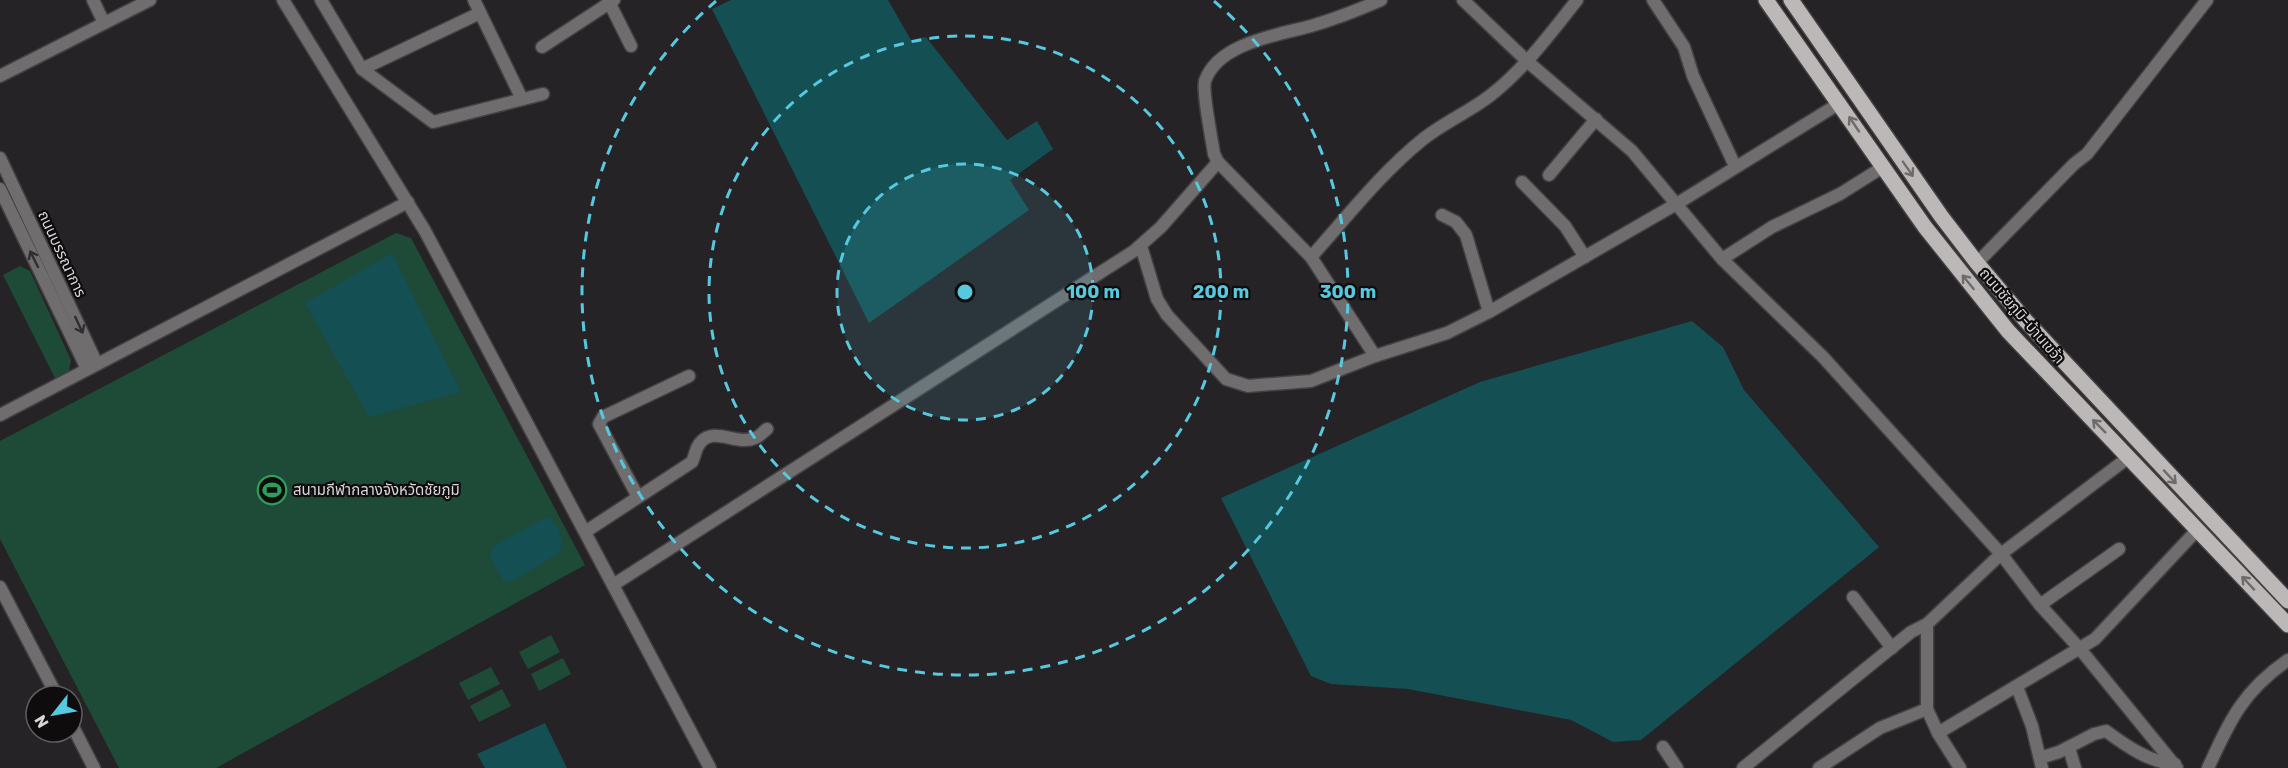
<svg xmlns="http://www.w3.org/2000/svg" width="2288" height="768" font-family="Rubik,'Noto Sans Thai',sans-serif">
<style>
.green{fill:#1e4b38}
.water{fill:#144f53}
.lines{fill:none;stroke-linecap:round;stroke-linejoin:round}
.minor-casing{stroke:#424042;stroke-width:15}
.major-casing{stroke:#424042;stroke-width:18}
.minor{stroke:#6f6d6d;stroke-width:12}
.major{stroke:#bdb8b8;stroke-width:15}
.oneway{stroke:#6e6b6b}
.oneway2{stroke:#302e2f}
.ring{fill:none;stroke:#56c9e0;stroke-width:3;stroke-dasharray:10 8}
.labels{text-anchor:middle;stroke-width:4.5;stroke-linejoin:round;paint-order:stroke}
.street-label{font-size:15px;fill:#d8d6d8;stroke:#0e0c0d}
.poi-label{font-size:15px;fill:#d8d6d8;stroke:#0e0c0d;text-anchor:start}
.centre{fill:#56c9e0;stroke:#0e0c0d;stroke-width:3}
.ring-label{font-size:18px;text-anchor:middle;font-weight:bold;fill:#56c9e0;stroke:#0e0c0d;stroke-width:4.5;stroke-linejoin:round;paint-order:stroke}
</style>
<rect width="100%" height="100%" fill="#252325"/>
<g class="green">
<polygon points="396,233 411,238 585,565 216,768 119,768 0,539 0,441"/>
<polygon points="20,266 30,271 71,360 69,371 55,378 3,275"/>
<polygon points="551,635 560,652 528,669 519,652"/>
<polygon points="563,658 571,674 539,691 531,674"/>
<polygon points="491,667 500,684 468,700 459,683"/>
<polygon points="502,689 511,706 479,722 470,706"/>
</g>
<g class="water">
<polygon points="731,0 888,0 911,40 926,37 1007,140 1037,121 1053,149 1010,180 1029,210 869,323 712,9"/>
<polygon points="392,253 461,392 369,417 305,303"/>
<polygon points="1692,321 1723,347 1744,390 1879,547 1641,740 1613,742 1571,720 1408,689 1331,684 1311,676 1221,498 1480,382"/>
<path d="M547 517C559 523 566 542 558 554L510 582 503 580 490 556 492 547Z"/>
<polygon points="545,723 567,768 485,768 477,754"/>
</g>
<g class="lines">
<g class="minor-casing">
<g id="minor">
<polyline points="93,0 104,23"/>
<polyline points="283,0 425,231 710,768"/>
<polyline points="321,0 362,69 433,122 543,94"/>
<polyline points="474,0 522,99"/>
<polyline points="608,0 631,46"/>
<polyline points="1463,0 1528,62 1632,151 1722,259 1823,357 2001,554 2040,605 2080,649 2177,768"/>
<polyline points="1653,0 1684,47 1693,76 1735,166"/>
<polyline points="542,47 614,0"/>
<polyline points="362,69 480,13"/>
<polyline points="0,76 150,0"/>
<polyline points="0,158 97,364"/>
<polyline points="1549,175 1596,119"/>
<polyline points="1522,182 1565,226 1585,257"/>
<polyline points="0,189 87,369"/>
<polyline points="1442,215 1456,222 1466,235 1489,312"/>
<polyline points="1141,246 1157,299 1167,315 1226,379 1248,386 1311,381 1375,356 1447,333 1489,312 1678,203 1840,103"/>
<path d="M1311 257C1347 217 1380 174 1422 140 1443 123 1469 112 1491 95 1525 68 1550 34 1577 0"/>
<polyline points="1722,259 1772,227 1840,194 1883,167"/>
<polyline points="1977,263 2074,164 2087,154 2207,0"/>
<path d="M1375 356 1311 257 1218 162 1214 154C1212 140 1202 92 1205 81 1218 43 1278 35 1311 26 1335 19 1358 10 1381 0"/>
<polyline points="0,415 408,202"/>
<polyline points="638,497 599,424 603,417 689,376"/>
<path d="M585 532 692 462C694 458 695 453 697 448 709 422 736 447 755 438 759 437 763 432 767 429"/>
<polyline points="613,585 1134,251 1161,227 1218,162"/>
<polyline points="0,587 57,696"/>
<polyline points="1853,597 1892,648"/>
<polyline points="2040,605 2119,549"/>
<polyline points="1927,624 1927,709 1938,733 1960,768"/>
<polyline points="2017,687 2032,726 2042,768"/>
<polyline points="72,725 94,768"/>
<polyline points="1938,733 2095,639 2198,529"/>
<polyline points="1663,747 1677,768"/>
<polyline points="2069,748 2075,768"/>
<path d="M2040 758 2059 752 2094 734 2106 731C2125 745 2150 763 2175 764"/>
<polyline points="1743,768 1911,632 1927,624 2001,554 2129,457"/>
<polyline points="1819,768 1880,728 1927,709"/>
<path d="M2208 768C2230 720 2243 691 2288 660"/>
</g>
</g>
<g class="major-casing">
<g id="major">
<polyline points="1766,0 1925,227 2008,331 2288,625"/>
<polyline points="1791,0 1941,216 1977,263 2026,321 2288,601"/>
</g>
</g>
<use href="#minor" class="minor"/>
<use href="#major" class="major"/>
</g>
<defs><path id="oneway-shaft" d="M-6 0H5M1.5-3L5.5 0L1.5 3" fill="none" stroke-width="1.6" stroke-linecap="round" stroke-linejoin="round" transform="scale(1.5)"/></defs>
<g class="oneway">
<use href="#oneway-shaft" transform="translate(1854 124) rotate(-124)"/>
<use href="#oneway-shaft" transform="translate(1908 169) rotate(55)"/>
<use href="#oneway-shaft" transform="translate(1968 282) rotate(-129)"/>
<use href="#oneway-shaft" transform="translate(2099 426) rotate(-135)"/>
<use href="#oneway-shaft" transform="translate(2170 477) rotate(47)"/>
<use href="#oneway-shaft" transform="translate(2248 583) rotate(-133)"/>
</g>
<g class="oneway2">
<use href="#oneway-shaft" transform="translate(34 259) rotate(-116)"/>
<use href="#oneway-shaft" transform="translate(79 325) rotate(65)"/>
</g>
<circle cx="965" cy="292" r="128" fill="#56c9e0" fill-opacity=".12"/>
<g class="ring">
<circle cx="965" cy="292" r="128"/>
<circle cx="965" cy="292" r="256"/>
<path d="M1214 1A383 383 0 1 1 716 1"/>
</g>
<defs>
<g id="stadium-ring" transform="scale(1.5)"><circle r="9.5" fill="#0e0c0d" stroke="#2e9e5b" stroke-width="1.5"/><path d="M0-5a6.5 5 0 1 0 0 10a6.5 5 0 1 0 0-10ZM-3.5-1.8h7v3.6h-7Z" fill="#2e9e5b"/></g>
</defs>
<g fill-rule="evenodd">
<use href="#stadium-ring" x="272" y="490"/>
</g>
<g class="labels">
<g class="street-label">
<text transform="translate(62 254) rotate(65)" y="5">ถนนบรรณาการ</text>
<text transform="translate(2022 316) rotate(49)" y="5">ถนนชัยภูมิ-บ้านเขว้า</text>
</g>
<g class="poi-label">
<text x="293" y="495">สนามกีฬากลางจังหวัดชัยภูมิ</text>
</g>
</g>
<circle cx="965" cy="292" r="9" class="centre"/>
<g class="ring-label">
<text x="1093" y="298">100 m</text>
<text x="1221" y="298">200 m</text>
<text x="1348" y="298">300 m</text>
</g>
<g transform="translate(54 714) rotate(239)"><circle r="28" fill="#0e0c0d" stroke="#5f5d5e" stroke-width="1.5"/>
<path d="M0-4.5L10 22L0 15L-10 22Z" fill="#56c9e0"/>
<text y="-9" font-size="16" font-weight="bold" text-anchor="middle" fill="#d8d6d8">N</text>
</g>
</svg>
